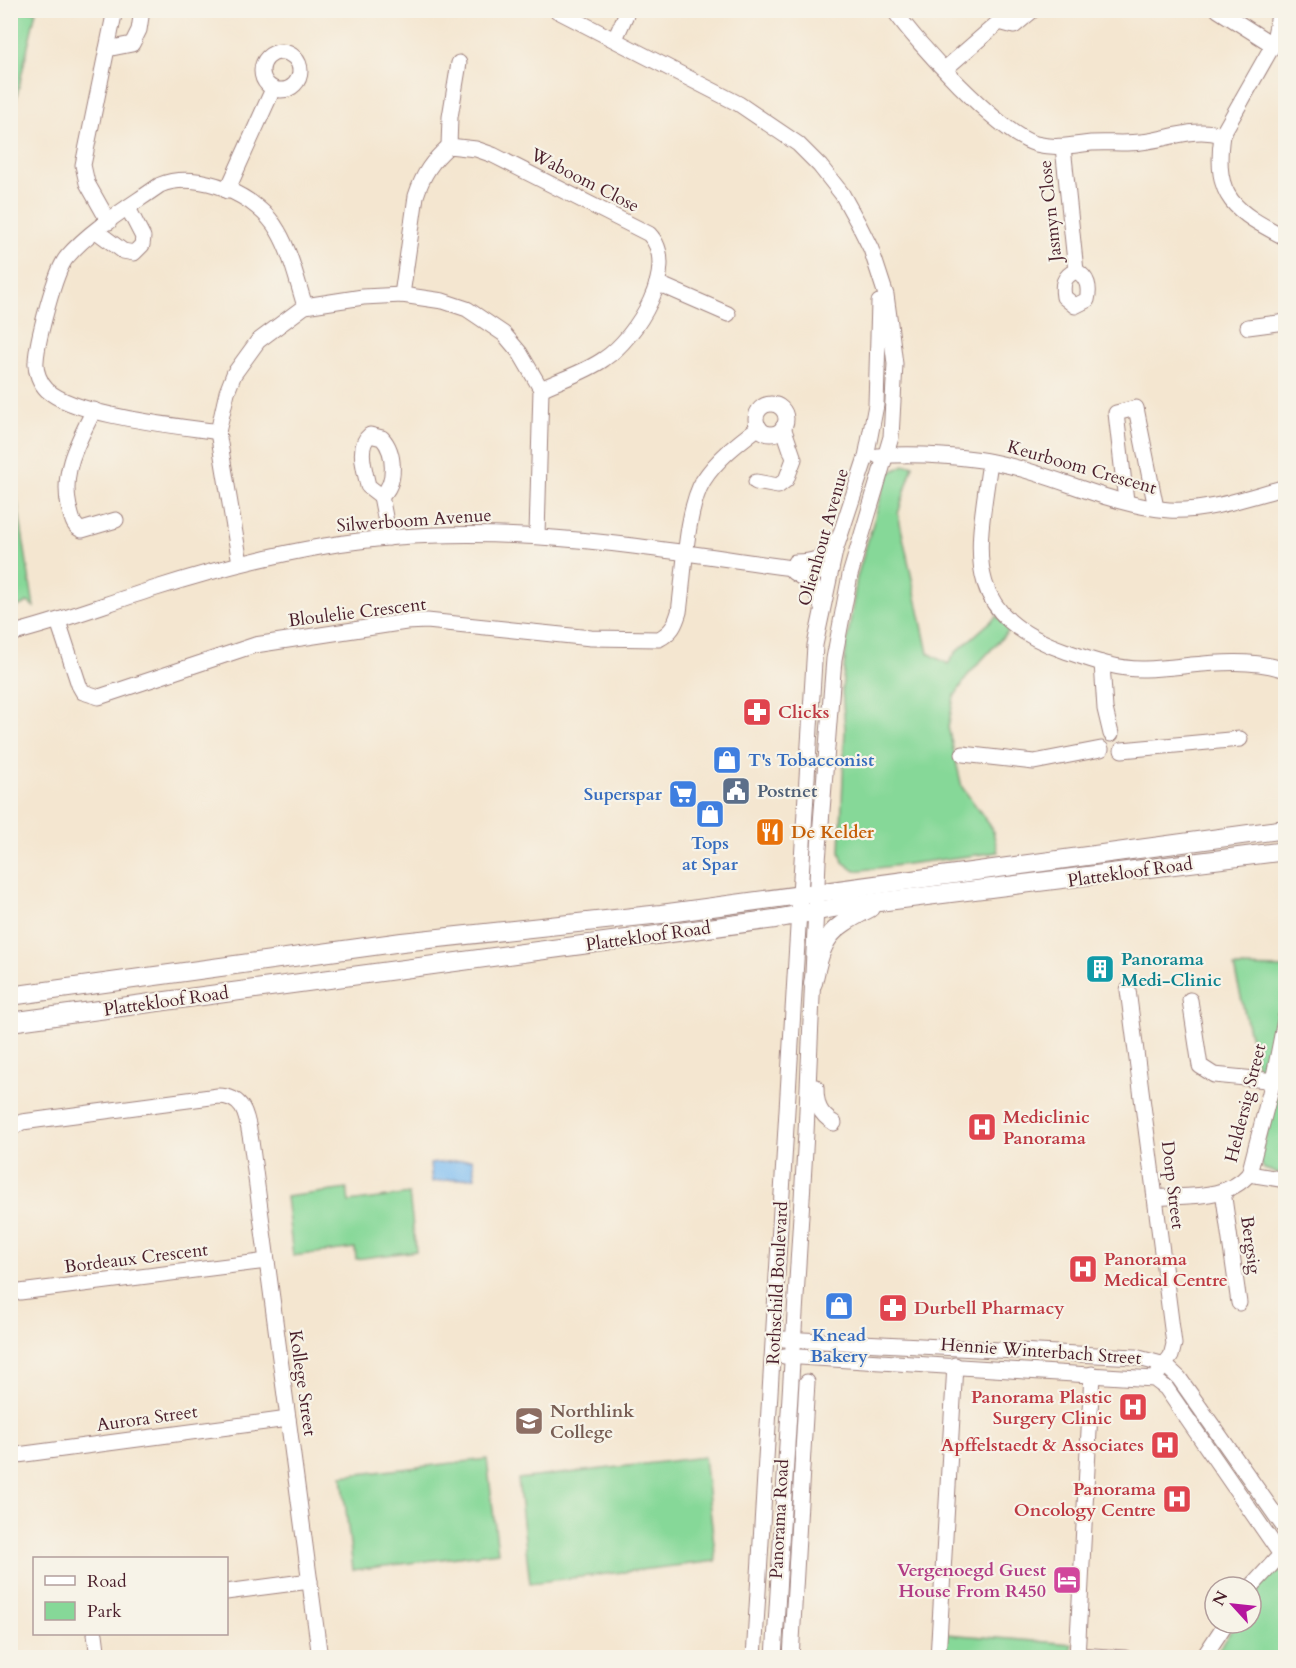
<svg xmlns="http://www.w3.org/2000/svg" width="1296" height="1668" font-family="Cardo,serif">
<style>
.green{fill:#86d898;stroke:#687c62;stroke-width:1.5}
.water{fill:#7ebef3;stroke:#646e8f;stroke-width:1.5}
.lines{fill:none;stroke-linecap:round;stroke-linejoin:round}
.minor-casing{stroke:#9f827e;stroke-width:17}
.major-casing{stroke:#9f827e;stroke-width:20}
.minor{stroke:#fff;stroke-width:15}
.major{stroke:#fff;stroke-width:18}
.labels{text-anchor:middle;stroke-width:4.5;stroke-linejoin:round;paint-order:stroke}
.street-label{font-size:18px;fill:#4a1f2b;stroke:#f7f3e8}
.health-label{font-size:18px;font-weight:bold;fill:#be3a42;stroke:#f7f3e8;text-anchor:start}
.shop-label{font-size:18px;font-weight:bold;fill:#366cbe;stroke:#f7f3e8}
.service-label{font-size:18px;font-weight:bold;fill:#4e5e75;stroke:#f7f3e8;text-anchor:start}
.food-label{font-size:18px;font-weight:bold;fill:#c56008;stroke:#f7f3e8;text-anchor:start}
.culture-label{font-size:18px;font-weight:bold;fill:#0d838f;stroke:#f7f3e8;text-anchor:start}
.education-label{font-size:18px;font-weight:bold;fill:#785e54;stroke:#f7f3e8;text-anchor:start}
.hotel-label{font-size:18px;font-weight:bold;fill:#b23c85;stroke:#f7f3e8;text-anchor:end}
</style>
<rect width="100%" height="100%" fill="#f7f3e8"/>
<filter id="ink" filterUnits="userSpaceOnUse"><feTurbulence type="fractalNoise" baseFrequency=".0167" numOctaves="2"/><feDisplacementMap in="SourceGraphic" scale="12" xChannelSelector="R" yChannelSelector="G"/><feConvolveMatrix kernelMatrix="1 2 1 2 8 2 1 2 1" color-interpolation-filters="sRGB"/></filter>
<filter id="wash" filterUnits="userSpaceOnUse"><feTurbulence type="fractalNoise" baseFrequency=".008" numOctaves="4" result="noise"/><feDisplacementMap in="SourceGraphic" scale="24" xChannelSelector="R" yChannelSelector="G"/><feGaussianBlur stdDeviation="1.35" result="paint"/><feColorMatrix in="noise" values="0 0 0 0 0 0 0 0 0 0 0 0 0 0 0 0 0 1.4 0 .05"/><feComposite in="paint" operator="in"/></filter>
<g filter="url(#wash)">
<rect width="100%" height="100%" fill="#f4e6d0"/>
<g class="green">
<polygon points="11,10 36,11 11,121 10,11"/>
<polygon points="10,456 34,607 28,602 11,610"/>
<polygon points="904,465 913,465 898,514 928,653 948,664 956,652 997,616 1010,629 968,675 954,697 948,727 962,787 992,828 998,852 855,871 843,862 840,852 845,729 842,690 846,650 857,577 886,480 891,472"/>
<path d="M1234 967 1285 968C1285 988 1279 1050 1270 1066 1267 1071 1264 1072 1259 1074Z"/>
<polygon points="1285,1088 1285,1175 1264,1169 1259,1160 1278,1091"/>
<polygon points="347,1189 349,1202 409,1194 416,1251 356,1259 355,1248 293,1256 286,1197"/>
<polygon points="704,1457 716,1561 530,1583 518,1479"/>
<polygon points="487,1459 498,1552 353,1570 342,1476"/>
<path d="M1275 1571 1285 1573V1657L1213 1658 1236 1623H1251C1251 1602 1256 1584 1275 1571Z"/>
<polygon points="945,1634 1072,1644 1070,1657 944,1658"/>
</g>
<polygon class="water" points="472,1159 475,1177 432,1182 430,1164"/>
</g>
<g filter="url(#ink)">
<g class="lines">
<g class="minor-casing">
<g id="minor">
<polyline points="556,10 739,104 798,144 820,166 842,194 858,223 871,249 886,295 890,324 895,364 891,437 850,575 834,659 818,861 806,1133 774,1658"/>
<path d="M894 10C916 43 1000 134 1036 144 1055 149 1073 145 1091 143 1108 142 1125 144 1141 142 1170 139 1194 126 1222 135"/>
<polyline points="1218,10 1273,45"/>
<path d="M1280 10 1273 45 1222 135C1213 199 1235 211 1286 238"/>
<polyline points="999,22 1014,26 1033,10"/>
<polyline points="615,39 628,10"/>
<polyline points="107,49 132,44 139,30 142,10"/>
<circle cx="281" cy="71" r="19"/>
<polyline points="945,69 999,22"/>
<polyline points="449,146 450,117 459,63"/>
<polyline points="1063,147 1076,271"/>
<polyline points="227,191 273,89"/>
<polyline points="109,222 87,183 83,165 115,10"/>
<polyline points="96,231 123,251 134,253 142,245 143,237 128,208"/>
<path d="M1076 271C1088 277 1090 288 1087 300L1075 306 1064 297C1062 285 1063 276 1076 271Z"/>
<polyline points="657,283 728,314"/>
<path d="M402 295 416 196C423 174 432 161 449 146L476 149 493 155 649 234C681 267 636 338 604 359 586 372 562 379 541 389"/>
<polyline points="1248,327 1286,322"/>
<circle cx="771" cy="419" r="15"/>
<path d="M94 410C78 442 61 470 69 507 72 517 72 526 82 530L116 520"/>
<path d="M218 432C179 426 75 416 47 390 40 383 35 371 36 361 37 342 55 270 67 257 92 228 129 207 160 185 198 169 259 196 278 231 291 253 297 281 305 306"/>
<path d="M370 435 382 438C395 452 397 484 381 496L368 486C365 470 356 446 370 435Z"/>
<path d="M878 456C913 453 972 456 1006 465 1060 477 1113 506 1169 510 1209 512 1248 497 1286 487"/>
<path d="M990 462C977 553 960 614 1065 651 1091 660 1118 670 1145 669 1192 667 1240 655 1286 670"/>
<polyline points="756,482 778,486 786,480 794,459 783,427"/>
<polyline points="381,496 389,538"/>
<polyline points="1126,501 1116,413 1136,408 1156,508"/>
<path d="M795 562C814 562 825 559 834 541"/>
<polyline points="240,563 218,432 227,392 234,374 258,341 305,306 363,297 402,295 443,301 467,309 504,334 520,353 541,389 537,535"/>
<polyline points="793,572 812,584 822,607"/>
<path d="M58 621 79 685 83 692 99 697 255 645 406 622 427 621 591 638 659 639C672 632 675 625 679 612 684 578 686 509 703 481 717 459 738 443 759 427"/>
<path d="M10 634C59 622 105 604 153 589 210 571 266 556 325 546 499 516 658 551 829 573"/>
<polyline points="1102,663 1105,709 1111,734"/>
<polyline points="1122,750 1240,739"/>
<polyline points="963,754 1034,762 1101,749"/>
<polyline points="1128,990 1174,1344 1171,1356 1159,1372"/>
<polyline points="1190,1000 1200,1066 1214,1075 1286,1082"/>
<path d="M816 1087C816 1104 819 1114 834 1123"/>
<path d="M10 1129 22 1122 218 1096C246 1096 247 1119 251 1141L320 1658"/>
<polyline points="1249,1174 1286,1180"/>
<polyline points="1223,1191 1239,1303"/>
<path d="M1155 1198C1186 1195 1227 1200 1249 1174L1273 1081 1286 1015"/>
<polyline points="10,1290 20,1292 267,1261"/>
<polyline points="783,1339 1135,1357 1165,1365 1179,1378 1286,1530"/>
<polyline points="784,1356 1154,1379 1166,1388 1286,1562"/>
<polyline points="10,1456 288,1419"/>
<polyline points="1251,1587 1286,1549"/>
<polyline points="226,1592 310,1581"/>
<polyline points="95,1634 98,1658"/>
<polyline points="1078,1655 1125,1658"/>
<polyline points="754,1658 815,645 835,551 866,457 876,405 879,302"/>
<polyline points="791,1658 807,1382"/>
<polyline points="938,1658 955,1365"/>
<polyline points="1077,1658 1092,1374"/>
<polyline points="1203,1658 1226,1623"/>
</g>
</g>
<g class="major-casing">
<g id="major">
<path d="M813 983C823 936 828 930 870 908"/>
<polyline points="10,996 402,942 661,914 1286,829"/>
<polyline points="10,1022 775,919 839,907 1286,851"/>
</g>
</g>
<use href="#minor" class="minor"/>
<use href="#major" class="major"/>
</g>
</g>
<defs>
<g id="pharmacy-square" transform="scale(1.5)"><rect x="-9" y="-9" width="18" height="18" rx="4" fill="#e0444e" stroke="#f7f3e8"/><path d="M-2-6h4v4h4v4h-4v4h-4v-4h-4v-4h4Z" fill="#fff"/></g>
<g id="shop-square" transform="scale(1.5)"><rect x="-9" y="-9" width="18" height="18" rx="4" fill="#3f7fe0" stroke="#f7f3e8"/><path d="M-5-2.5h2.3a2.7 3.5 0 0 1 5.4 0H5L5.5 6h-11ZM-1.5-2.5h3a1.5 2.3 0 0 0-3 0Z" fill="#fff"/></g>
<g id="civic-square" transform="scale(1.5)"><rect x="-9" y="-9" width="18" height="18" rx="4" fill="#5c6f8a" stroke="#f7f3e8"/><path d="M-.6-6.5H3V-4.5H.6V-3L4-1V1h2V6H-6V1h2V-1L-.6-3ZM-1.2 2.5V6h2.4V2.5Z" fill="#fff"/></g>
<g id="supermarket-square" transform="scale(1.5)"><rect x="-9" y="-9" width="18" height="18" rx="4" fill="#3f7fe0" stroke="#f7f3e8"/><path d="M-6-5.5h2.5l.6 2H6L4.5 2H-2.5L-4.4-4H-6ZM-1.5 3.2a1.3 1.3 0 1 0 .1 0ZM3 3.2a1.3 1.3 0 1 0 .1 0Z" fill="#fff"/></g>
<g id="restaurant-square" transform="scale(1.5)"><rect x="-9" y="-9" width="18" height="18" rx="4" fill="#e8710a" stroke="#f7f3e8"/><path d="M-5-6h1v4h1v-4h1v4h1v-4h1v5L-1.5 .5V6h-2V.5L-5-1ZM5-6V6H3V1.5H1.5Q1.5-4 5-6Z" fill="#fff"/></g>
<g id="building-square" transform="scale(1.5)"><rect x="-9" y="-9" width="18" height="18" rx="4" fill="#0f9aa8" stroke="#f7f3e8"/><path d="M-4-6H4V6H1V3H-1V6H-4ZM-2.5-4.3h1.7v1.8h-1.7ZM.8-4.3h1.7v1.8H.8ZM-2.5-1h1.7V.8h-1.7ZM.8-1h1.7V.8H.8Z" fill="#fff"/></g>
<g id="hospital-square" transform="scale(1.5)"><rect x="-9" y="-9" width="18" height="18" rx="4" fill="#e0444e" stroke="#f7f3e8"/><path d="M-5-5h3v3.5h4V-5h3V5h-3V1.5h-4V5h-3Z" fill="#fff"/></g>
<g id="university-square" transform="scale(1.5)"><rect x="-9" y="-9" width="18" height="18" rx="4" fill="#8d6e63" stroke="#f7f3e8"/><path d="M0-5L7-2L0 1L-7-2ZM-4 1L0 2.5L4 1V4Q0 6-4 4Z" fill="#fff"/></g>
<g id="hotel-square" transform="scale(1.5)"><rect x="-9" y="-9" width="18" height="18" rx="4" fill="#d1479c" stroke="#f7f3e8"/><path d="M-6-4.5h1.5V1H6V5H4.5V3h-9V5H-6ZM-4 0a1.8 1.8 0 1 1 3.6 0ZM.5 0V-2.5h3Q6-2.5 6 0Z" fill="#fff"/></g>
</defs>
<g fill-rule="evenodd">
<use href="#pharmacy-square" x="757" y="712"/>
<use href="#shop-square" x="727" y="760"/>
<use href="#civic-square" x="736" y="791"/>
<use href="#supermarket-square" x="683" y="794"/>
<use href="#shop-square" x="710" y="814"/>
<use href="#restaurant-square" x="770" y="832"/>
<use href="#building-square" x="1100" y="969"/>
<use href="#hospital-square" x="982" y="1127"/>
<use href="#hospital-square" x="1083" y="1269"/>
<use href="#shop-square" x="839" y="1306"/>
<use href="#pharmacy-square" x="893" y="1308"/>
<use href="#hospital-square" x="1133" y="1407"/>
<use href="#university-square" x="529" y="1421"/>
<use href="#hospital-square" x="1165" y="1445"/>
<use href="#hospital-square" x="1177" y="1499"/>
<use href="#hotel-square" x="1067" y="1580"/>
</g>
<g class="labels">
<g class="street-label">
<text transform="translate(585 180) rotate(27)" y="6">Waboom Close</text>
<text transform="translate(1050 211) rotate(-96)" y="6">Jasmyn Close</text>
<text transform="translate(1082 467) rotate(16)" y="6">Keurboom Crescent</text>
<text transform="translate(414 520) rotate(-4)" y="6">Silwerboom Avenue</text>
<text transform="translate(823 537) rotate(-74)" y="6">Olienhout Avenue</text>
<text transform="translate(357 612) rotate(-7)" y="6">Bloulelie Crescent</text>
<text transform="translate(1130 872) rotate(-8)" y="6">Plattekloof Road</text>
<text transform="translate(648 936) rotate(-8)" y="6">Plattekloof Road</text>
<text transform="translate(166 1001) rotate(-8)" y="6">Plattekloof Road</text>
<text transform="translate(1245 1103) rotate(-76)" y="6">Heldersig Street</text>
<text transform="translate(1173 1185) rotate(83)" y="6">Dorp Street</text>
<text transform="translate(1251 1245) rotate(82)" y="6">Bergsig</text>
<text transform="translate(136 1258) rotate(-7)" y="6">Bordeaux Crescent</text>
<text transform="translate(777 1283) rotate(-87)" y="6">Rothschild Boulevard</text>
<text transform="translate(1041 1351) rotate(4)" y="6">Hennie Winterbach Street</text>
<text transform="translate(303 1383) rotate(82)" y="6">Kollege Street</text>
<text transform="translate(147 1418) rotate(-8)" y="6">Aurora Street</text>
<text transform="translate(779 1519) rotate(-87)" y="6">Panorama Road</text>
</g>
<g class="health-label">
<text x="778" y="718">Clicks</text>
<text x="1003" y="1123">Mediclinic<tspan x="1003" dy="21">Panorama</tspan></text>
<text x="1104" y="1265">Panorama<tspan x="1104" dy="21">Medical Centre</tspan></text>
<text x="914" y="1314">Durbell Pharmacy</text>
<text x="1112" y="1403" text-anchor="end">Panorama Plastic<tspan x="1112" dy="21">Surgery Clinic</tspan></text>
<text x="1144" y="1451" text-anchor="end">Apffelstaedt &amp; Associates</text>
<text x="1156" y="1495" text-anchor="end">Panorama<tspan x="1156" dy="21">Oncology Centre</tspan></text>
</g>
<g class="shop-label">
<text x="748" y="766" text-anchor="start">T's Tobacconist</text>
<text x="662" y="800" text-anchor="end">Superspar</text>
<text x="710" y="849">Tops<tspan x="710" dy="21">at Spar</tspan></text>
<text x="839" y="1341">Knead<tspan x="839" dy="21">Bakery</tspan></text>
</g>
<g class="service-label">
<text x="757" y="797">Postnet</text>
</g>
<g class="food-label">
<text x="791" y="838">De Kelder</text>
</g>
<g class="culture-label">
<text x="1121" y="965">Panorama<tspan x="1121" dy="21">Medi-Clinic</tspan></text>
</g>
<g class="education-label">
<text x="550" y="1417">Northlink<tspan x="550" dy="21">College</tspan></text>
</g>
<g class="hotel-label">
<text x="1046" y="1576">Vergenoegd Guest<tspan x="1046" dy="21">House From R450</tspan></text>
</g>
</g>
<rect width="1296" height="1668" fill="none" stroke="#f7f3e8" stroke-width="36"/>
<rect x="33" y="1557" width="195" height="78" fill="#f7f3e8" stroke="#b29e9c" stroke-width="1.5"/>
<rect x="45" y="1576" width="30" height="9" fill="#ffffff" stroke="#b29e9c" stroke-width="1.5"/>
<text x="87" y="1587" font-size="18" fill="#4a1f2b">Road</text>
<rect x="45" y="1602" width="30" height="18" fill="#86d898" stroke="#b29e9c" stroke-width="1.5"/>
<text x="87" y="1617" font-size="18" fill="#4a1f2b">Park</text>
<g transform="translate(1233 1605) rotate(297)"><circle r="28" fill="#f7f3e8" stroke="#b29e9c" stroke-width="1.5"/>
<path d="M0-4.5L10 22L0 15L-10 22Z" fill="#b5179e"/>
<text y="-9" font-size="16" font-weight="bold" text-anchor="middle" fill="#4a1f2b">N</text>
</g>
</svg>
